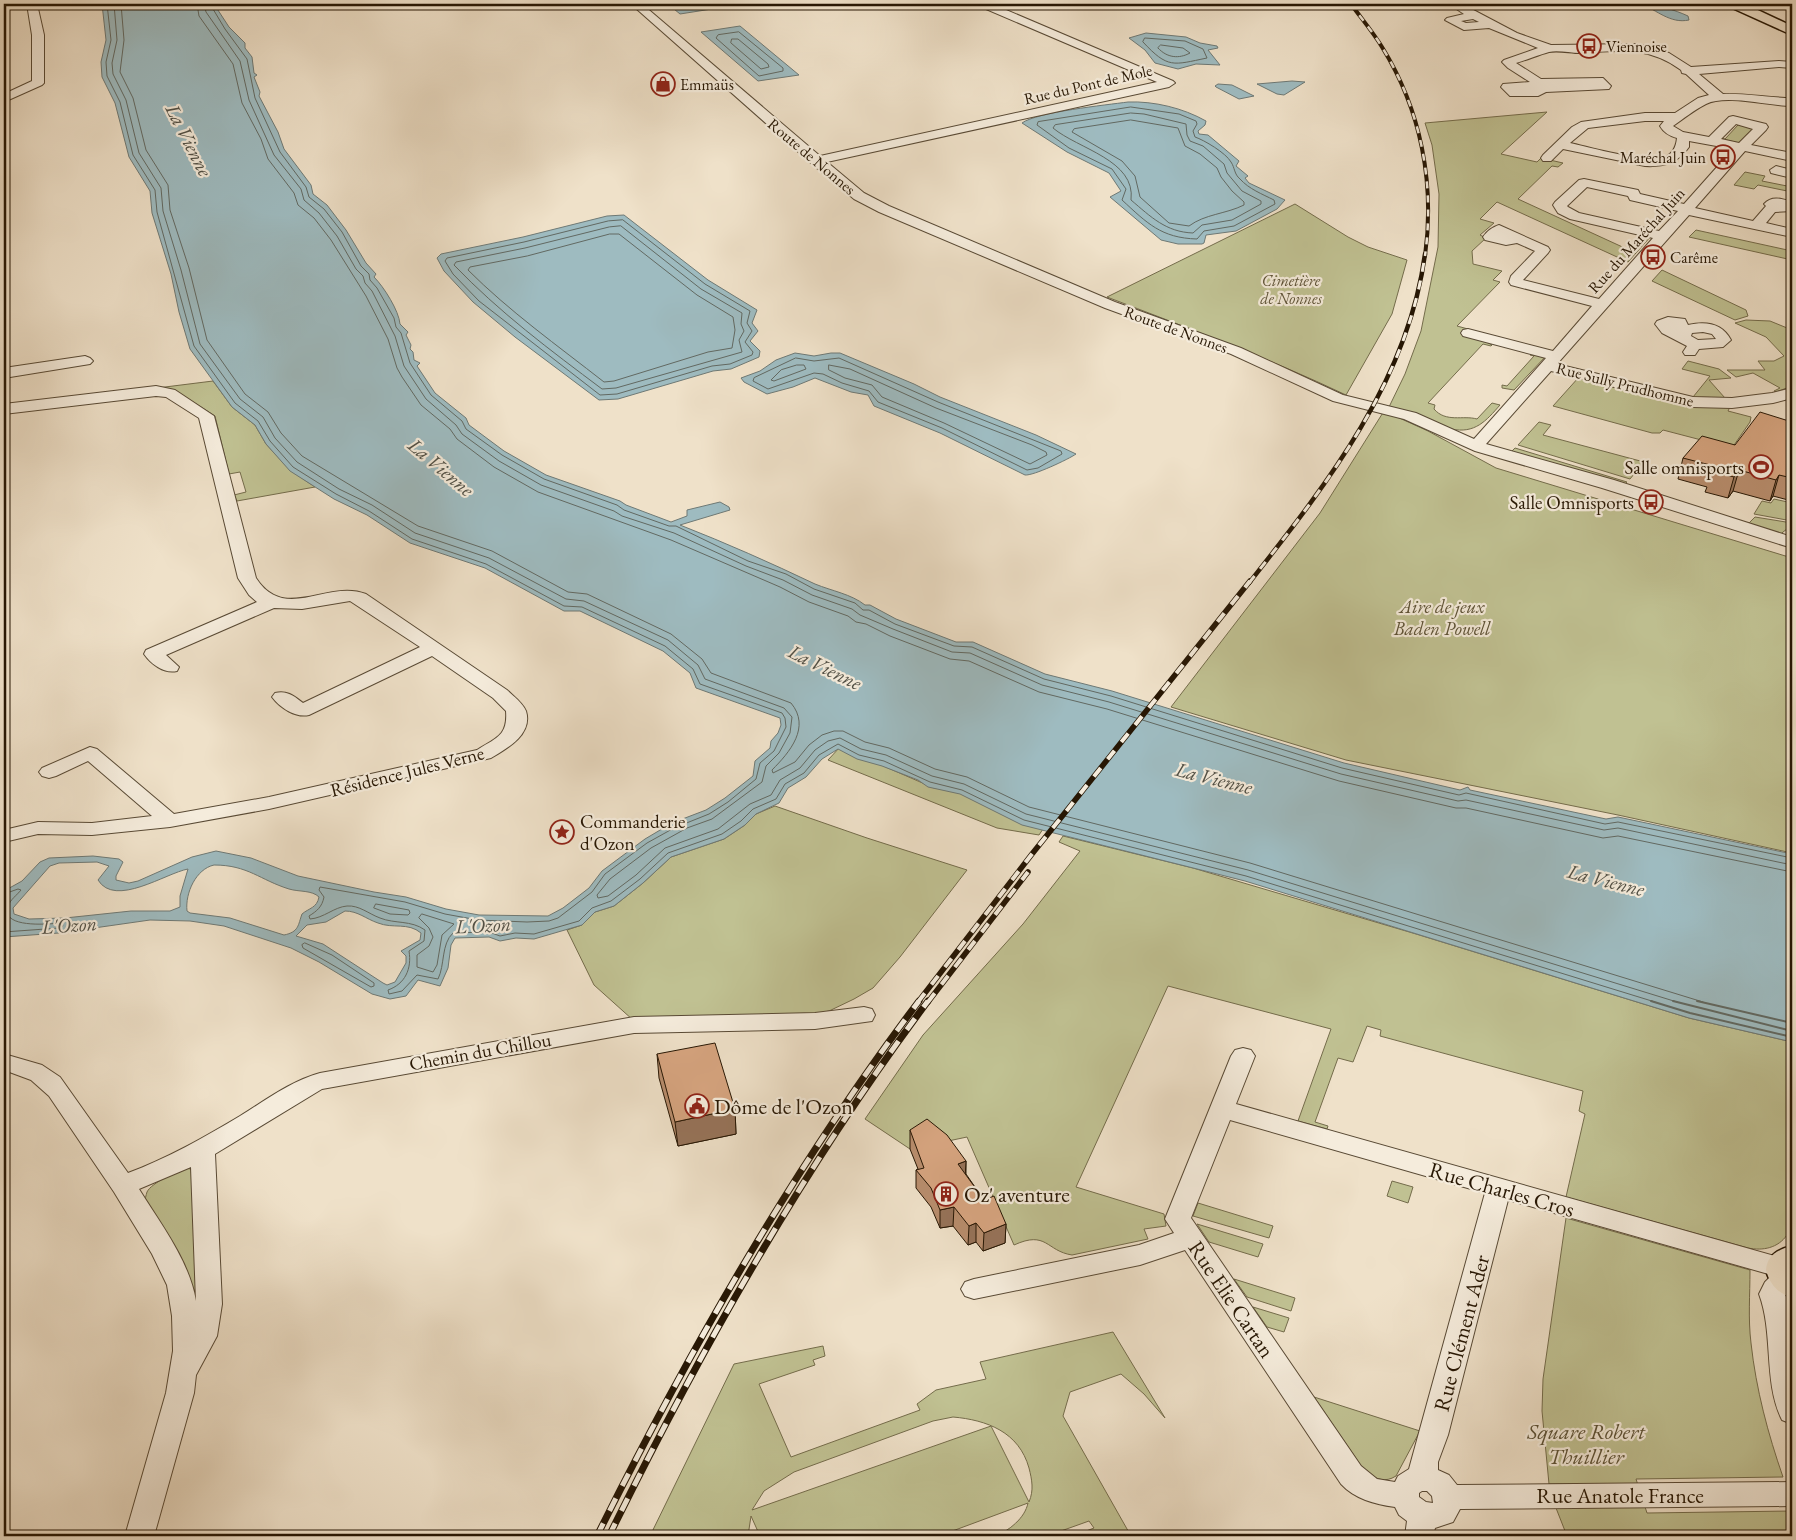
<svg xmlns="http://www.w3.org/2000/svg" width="1796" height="1540" font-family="'EB Garamond',serif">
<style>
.green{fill:#c0c192;stroke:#746c4b;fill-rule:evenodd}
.water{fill:#9ebbc0;stroke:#6e7975;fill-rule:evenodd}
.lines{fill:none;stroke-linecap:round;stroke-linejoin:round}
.shore-far1{stroke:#626962;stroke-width:1}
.shore{stroke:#626962;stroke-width:2}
.minor-casing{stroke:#594a35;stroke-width:2}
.major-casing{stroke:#271704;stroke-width:3}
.minor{fill:#f5ecdc;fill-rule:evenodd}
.major{fill:#efe1c9;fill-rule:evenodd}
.rail-far3-casing{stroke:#271704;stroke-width:4}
.rail-far2-casing{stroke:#271704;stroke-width:4.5}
.rail-far1-casing{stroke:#271704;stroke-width:5.5}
.rail-casing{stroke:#271704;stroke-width:7}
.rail-far3{stroke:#f5ecdc;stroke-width:2.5;stroke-dasharray:7;stroke-linecap:butt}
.rail-far2{stroke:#f5ecdc;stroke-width:3;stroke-dasharray:9;stroke-linecap:butt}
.rail-far1{stroke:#f5ecdc;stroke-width:4;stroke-dasharray:11;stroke-linecap:butt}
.rail{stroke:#f5ecdc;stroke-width:5;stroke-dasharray:14;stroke-linecap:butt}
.wall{fill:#b88d6d;stroke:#271704}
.shaded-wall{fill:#967359;stroke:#271704}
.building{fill:#d6a47f;stroke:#271704}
.labels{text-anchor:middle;stroke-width:4.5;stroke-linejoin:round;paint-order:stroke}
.far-poi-label{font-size:16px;fill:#271704;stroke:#f5ecdc;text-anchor:start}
.far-street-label{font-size:16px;fill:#271704;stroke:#f5ecdc}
.far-park-label{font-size:16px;font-style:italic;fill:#5d5236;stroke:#f5ecdc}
.poi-label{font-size:19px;fill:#271704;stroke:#f5ecdc;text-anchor:end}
.park-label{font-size:19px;font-style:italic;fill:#5d5236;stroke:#f5ecdc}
.street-label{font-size:19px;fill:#271704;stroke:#f5ecdc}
.water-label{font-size:20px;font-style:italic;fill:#515046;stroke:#f5ecdc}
.near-poi-label{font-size:22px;fill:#271704;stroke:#f5ecdc;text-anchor:start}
.near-street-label{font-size:22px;fill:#271704;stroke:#f5ecdc}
.near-park-label{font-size:22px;font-style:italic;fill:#5d5236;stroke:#f5ecdc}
</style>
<rect width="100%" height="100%" fill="#efe1c9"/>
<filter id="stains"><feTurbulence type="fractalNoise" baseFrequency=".004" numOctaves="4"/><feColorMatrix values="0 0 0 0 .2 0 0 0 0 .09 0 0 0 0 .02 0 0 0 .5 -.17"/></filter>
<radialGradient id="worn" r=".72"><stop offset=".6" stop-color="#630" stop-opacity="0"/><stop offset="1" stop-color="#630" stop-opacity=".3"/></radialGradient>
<g class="green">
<path d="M1547 112 1501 154 1537 162 1541 158 1563 163 1558 167 1552 166 1518 199 1629 250 1645 233 1652 235 1628 262 1497 202 1480 219 1494 223 1480 235 1486 238 1472 251 1473 264 1502 271 1493 280 1500 282 1457 326 1468 329 1466 331 1492 345 1491 346 1483 344 1428 403 1435 405 1434 409C1446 423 1463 415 1477 419L1492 403 1500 405C1486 421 1475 434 1451 429L1389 407 1405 374 1421 331 1438 247 1439 194 1432 145 1425 123Z"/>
<polygon points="1732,123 1755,127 1739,143 1718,138 1725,139 1738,125"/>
<polygon points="1745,172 1765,176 1762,181 1792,187 1792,192 1758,185 1754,189 1734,185"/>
<path d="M1295 204 1348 237 1368 247 1407 260 1392 314 1346 395C1268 358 1188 328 1107 297Z"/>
<polygon points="1696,230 1792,251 1792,260 1689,237"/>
<polygon points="1662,270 1746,310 1748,316 1735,320 1652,281"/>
<polygon points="1746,320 1770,321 1792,330 1792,386 1776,392 1774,391 1780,388 1753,373 1736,377 1727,370 1765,370 1758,361 1774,361 1784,356 1766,337 1735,323"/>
<polygon points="1532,353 1546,356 1514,390 1502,388 1502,385 1507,386 1534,356 1530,355"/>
<polygon points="1688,361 1719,369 1731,378 1709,380 1725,398 1734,399 1693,397 1710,376 1682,369"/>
<polygon points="1579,377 1704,407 1730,407 1728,411 1751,417 1750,422 1732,448 1663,430 1660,433 1652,433 1553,406"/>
<polygon points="213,381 232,407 255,425 266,444 290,470 315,487 237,501 234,495 246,492 240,472 229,474 215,416 176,391 157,388"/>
<polygon points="1384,411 1428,431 1496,468 1792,558 1792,853 1618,815 1346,760 1171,707 1320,513"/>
<polygon points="1539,422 1551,425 1543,435 1644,462 1630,479 1518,445"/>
<polygon points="1515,448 1627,482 1624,485 1511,452"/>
<polygon points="1774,499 1792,503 1792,521 1754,514 1762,501 1771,503"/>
<polygon points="1755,517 1792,523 1792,525 1778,536 1747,525"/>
<polygon points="840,747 934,788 958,791 1043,829 1039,835 997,828 828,760"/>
<polygon points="775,806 867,838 967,870 900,957 873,988 854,999 829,1011 805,1016 633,1020 594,985 567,930 582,925 595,912 614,906 643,883 671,857 724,839 745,825 756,814"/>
<path d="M1063 836 1193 868 1416 934 1689 1018 1792 1042V1193L1787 1235C1778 1248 1763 1251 1748 1248L1566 1197 1585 1114 1579 1111 1583 1091 1380 1036 1381 1030 1367 1026 1353 1062 1338 1058 1315 1122 1328 1126 1327 1129 1298 1121 1331 1029 1168 986 1076 1187 1164 1214 1166 1226 1144 1229 1148 1239 1072 1255C1046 1251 1047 1230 1014 1245L967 1137 934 1144 926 1138 910 1149 865 1119 923 1035 1023 924 1080 851 1059 842Z"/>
<path d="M188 1168 196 1172 202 1312 144 1204C145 1200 146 1195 147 1192 151 1183 179 1170 188 1168Z"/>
<polygon points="1392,1181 1413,1187 1408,1203 1387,1196"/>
<polygon points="1198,1203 1273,1226 1269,1238 1193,1216"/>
<path d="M1566 1218 1750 1270C1750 1295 1748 1319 1751 1343 1756 1389 1768 1434 1783 1477L1636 1479 1647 1513 1792 1511V1536H1567L1556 1508H1583L1576 1484H1549L1542 1411 1543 1379Z"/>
<polygon points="1197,1224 1263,1244 1258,1257 1209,1242"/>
<polygon points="1234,1279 1295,1298 1291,1311 1247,1297"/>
<polygon points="1253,1307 1289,1318 1284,1332 1267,1327"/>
<path d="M1113 1332 1165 1418 1144 1394 1121 1374 1070 1392 1063 1416 1131 1536H1073L1094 1528 1089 1521 1047 1536H995C1009 1531 1025 1518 1028 1503L939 1536H760L751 1516 748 1536H650L734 1364 823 1346 825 1356 813 1360 815 1365 759 1384 791 1457 920 1410 917 1404 936 1390 986 1379 980 1362ZM953 1417C987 1420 1019 1432 1029 1468 1032 1480 1034 1490 1029 1502L991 1426 752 1510 764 1491 794 1472 933 1421Z"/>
<path d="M1314 1397 1420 1431 1396 1476C1385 1483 1377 1479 1366 1473Z"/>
</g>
<g class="water">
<path d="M102 4H214L229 27 245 43V48L252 57 254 73 257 75 254 77 260 92 259 96 278 132 284 149 311 185 313 194 327 205 346 230 366 263 376 274 374 277C384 287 399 311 400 324L408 332 406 335 411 345 410 349 413 352 414 360 420 363 417 366 435 393 466 418 469 425 504 451 546 475 620 501 626 505 671 522 687 516V510L720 502 729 507 730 510 680 525C726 543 771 563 815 584 832 591 851 594 865 605H870L896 619 956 642H973L1045 674 1112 691 1344 763 1460 790 1468 787 1470 790 1606 819 1618 817 1792 854V1042L1689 1018 1245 881 1022 825 960 794 928 787 918 780 882 766 857 759 838 749 822 759 806 777 788 788 779 803 756 814 745 825 724 839 671 857 643 883 614 906 595 912 582 925 534 939 516 938 500 941 489 937 455 938 451 945 448 968 440 986 418 980 406 996 390 999 372 994 319 962 291 948 224 926 190 921 150 920 59 933 4 937V891L22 881 40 862 49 858 93 856 119 859 123 862 116 876V880L129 883 138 881 192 857 216 851 251 858 298 876 374 892 406 897 446 909 479 915 548 916 563 908 589 888 602 871 645 839 672 823 706 810 725 798 753 776 755 761 770 748 771 741 778 733 781 725 780 718 696 688 690 673 663 651 580 611H564L485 568 410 543 367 515 334 499 290 471 266 444 255 425 232 407 190 349 179 312 171 274 152 213 150 191 129 157 115 103 102 77 101 62 106 40ZM97 862 109 866 98 880C115 908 166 873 188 869L180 896V907L170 911H131L65 918 29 919 14 914 13 908 50 866 59 863ZM214 865C248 865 260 880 289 889 299 892 312 890 319 897 317 908 309 908 302 914 298 925 299 932 284 935L230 918 190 913 187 911C185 893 196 869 214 865ZM345 911C358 911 366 919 378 923 393 929 408 922 421 933L420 940 401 951 406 956V963L395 982 387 985 383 983 323 944 296 936 307 925 326 922Z"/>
<polygon points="668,4 712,4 718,8 680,14"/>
<path d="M1641 4C1656 4 1675 10 1688 16L1689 20C1670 24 1657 10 1641 4Z"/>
<polygon points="740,26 799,75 758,81 701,32"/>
<polygon points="1146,33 1186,37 1200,43 1217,46 1218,48 1208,50 1220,65 1196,64 1178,69 1155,63 1145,50 1129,38"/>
<polygon points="1292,81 1305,82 1284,95 1277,94 1257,84"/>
<polygon points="1218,84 1232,85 1254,96 1239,99 1216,87 1215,86"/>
<path d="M1128 102C1154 101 1183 108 1206 121L1205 125 1198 131 1199 134 1208 135 1239 161 1236 166 1248 176 1245 178 1249 183 1285 200 1277 209 1236 231 1206 235 1204 243 1202 244H1178L1161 240 1110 197 1121 191 1109 173 1067 152 1022 123C1037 112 1106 105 1128 102Z"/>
<polygon points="624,215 708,280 757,310 752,323 758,331 750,341 760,351 759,357 731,369 713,371 618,399 599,400 515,337 473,302 444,271 437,258 441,254 523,237 607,216"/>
<path d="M795 353 814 356 831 353H840L914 384 940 397 1036 435 1076 454C1069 459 1033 476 1025 475L940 433 874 406 868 395 851 392 815 378 793 387 767 394 744 382 741 378 760 371 776 360Z"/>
</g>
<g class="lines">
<g class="shore-far1">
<path d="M107 4 111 40 106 62 107 76 120 102 133 155 155 190 157 212 194 346 235 403 258 421 270 441 293 467 336 494 369 511 412 539 486 564 564 606 582 607 665 646 693 669 700 684 782 713 785 718 786 727 774 751 760 763 756 779 728 802 709 814 674 828 647 843 605 874 592 892 558 918 549 921 527 922 478 920 445 914 405 902 320 887 319 890 324 897C322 907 317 911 309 916L310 919C324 918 334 907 347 906 359 905 369 914 380 918 395 924 411 920 425 930L424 941 409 951C412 969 405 984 388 990L389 994 402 991 417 975 438 979C445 965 441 944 453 933L489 932 500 936 515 933 534 934 579 921 592 908 611 901 640 879 668 853 722 834 741 821 753 809 776 799 785 784 804 773 819 755 838 744 859 755 884 761 930 782 962 790 1024 820 1246 876 1655 1002"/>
<polyline points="114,4 117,40 112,63 113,74 126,100 139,153 161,188 163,211 181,270 200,344 240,399 263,417 275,438 297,462 339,489 372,505 415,533 489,558 566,599 584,601 668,640 698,665 705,679 784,708 792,717 790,733 779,753 766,766 762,782 712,819 687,828 651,848 610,879 597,895 598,898 608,896 636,875 665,848 718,829 750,804 771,795 780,780 800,768 815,750 828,741 840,738 861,749 886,755 932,776 964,784 1026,814 1248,870 1677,1002"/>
<path d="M121 4 124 40 120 72 133 98 146 150 168 185 170 210 189 268 207 340 245 394 268 412 281 433 302 456 418 526 492 551 568 592 587 594 671 634 702 659 711 673 791 703C811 727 790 752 772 770L773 773 795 762 809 745 822 735 834 731H843L865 742 889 748 935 769 967 777 1029 807 1250 863 1703 1002"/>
<polyline points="197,4 199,16 233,64 242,103 261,139 268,159 294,193 298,205 314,218 331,240 366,296 388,339 397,368 402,377 421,405 450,429 457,439 494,467 538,492 671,540 780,587 809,602 848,616 856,622 866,624 890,636 950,659 969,661 1039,692 1107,709 1339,781 1456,808 1466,808 1603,838 1618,836 1792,872"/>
<polyline points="204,4 206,12 240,61 249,100 274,155 301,189 304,200 319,213 337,236 356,269 363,276 365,283 372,291 395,336 404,366 426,399 456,425 462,434 499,461 541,485 614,511 622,516 674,533 746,566 783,580 812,595 852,609 860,615 893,629 952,652 970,653 1042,685 1109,702 1341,774 1458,801 1466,800 1604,830 1618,828 1792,865"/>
<polyline points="210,4 225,29 247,59 255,98 280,152 306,187 309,197 324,209 342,232 361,266 369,274 370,280 377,288 394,318 396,327 401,333 410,363 431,395 462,421 466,429 502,455 544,479 617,505 624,510 669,526 676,526 748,561 786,574 814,589 855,603 863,610 869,610 895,624 954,646 972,647 1044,679 1111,696 1342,768 1459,795 1466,793 1605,824 1618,822 1792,858"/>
<polygon points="739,32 783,68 783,71 759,76 716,38 718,35"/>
<path d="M1145 38 1185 41 1203 49 1207 58C1173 65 1168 69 1143 42Z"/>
<polygon points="732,39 738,39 768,64 769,67 761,69 731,43"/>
<path d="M1161 45 1183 48 1190 53C1179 59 1167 58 1158 48Z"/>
<path d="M1131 107 1179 114 1196 121 1197 124 1193 131 1195 137C1204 140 1226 153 1231 162 1235 168 1234 174 1240 179 1249 189 1262 194 1274 200L1275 204 1234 226 1204 231 1197 239C1161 238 1147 223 1122 200L1126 189 1112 169 1069 148 1037 125 1038 122Z"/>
<path d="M1131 113 1144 114 1186 124 1187 135 1190 141 1203 146 1224 164 1227 173 1242 191 1261 201V204L1232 220 1202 225 1193 233C1166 232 1151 217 1131 200 1136 160 1078 149 1053 128L1055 125Z"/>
<path d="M1131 120 1178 128 1185 146 1200 154 1217 168 1221 177 1232 191 1244 202V205C1226 214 1205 214 1189 226L1169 223 1140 197 1135 176 1122 161 1072 132 1074 129Z"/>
<polygon points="623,220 705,284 750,311 747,323 752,331 745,342 753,352 752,355 730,364 712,366 617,394 600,395 479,301 453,274 445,261 447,258 524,242 608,221"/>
<path d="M621 226 701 289 742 313 741 324 744 331 739 340 742 352 616 388 602 389C550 350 499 312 454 265L456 262 525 248 609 227Z"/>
<path d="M610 234H619L697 295 733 317 735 330 732 348 708 352 614 381 604 382C558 346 509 311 468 270L470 267 527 256Z"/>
<polygon points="796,358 814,361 839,358 938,402 1061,451 1062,454 1038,468 1027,470 942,428 878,402 869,391 842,383 823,374 814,373 768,389 753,381 754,378"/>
<polygon points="797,365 804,365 806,369 774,381 771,380 781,370"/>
<polygon points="829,365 850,369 936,408 1032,445 1046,452 1047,455 1030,464 944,423 882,397 872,385 845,378 829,370"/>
<path d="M4 894 18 889 21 890C17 895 10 900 8 906 0 929 49 924 61 923L63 926 59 928 4 932"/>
<polygon points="376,904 409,910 410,913 408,915 390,914 374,908"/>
<polygon points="422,914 454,924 442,935 437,965 433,972 417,967 417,955 429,946 433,937 429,928 419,918"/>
<polygon points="305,943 332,955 374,983 374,986 371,987 303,948 302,945"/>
</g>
<g class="shore">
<polyline points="1651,1001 1690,1013 1792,1037"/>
<polyline points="1673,1001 1792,1031"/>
<polyline points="1697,1001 1792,1023"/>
</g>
<g class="minor-casing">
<g id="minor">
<polygon points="27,4 37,4 44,35 44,83 42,85 4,102 4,94 32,81 32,35"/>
<path d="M631 4H642L820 156 1157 82 979 6 978 4H992L1173 81 1175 83 1169 87 827 162 864 193 889 206 1115 302 1241 348 1343 395 1416 413 1474 439 1546 358 1463 336 1461 333 1463 330 1468 329 1553 351 1592 306 1511 285 1509 282 1511 276 1535 251 1517 243 1506 245 1485 240 1483 237C1487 231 1493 227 1499 225L1548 247 1550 250 1548 253 1523 280 1599 299 1653 238 1570 219 1558 213 1553 205 1555 202 1579 180 1584 179 1638 190 1640 194 1684 204 1733 149 1689 141V147C1678 163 1664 167 1645 166L1563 149 1551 161H1543L1541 158 1543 155 1572 127 1581 122 1645 113H1675L1698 98 1709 95 1686 74 1682 73 1681 70C1647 45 1619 51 1580 53 1570 53 1558 50 1549 52 1538 55 1527 60 1516 63L1541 79 1603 78 1611 86 1609 89 1546 92 1538 96H1510L1501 87 1503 84 1530 82 1508 68 1502 62 1504 60 1538 48 1489 28 1464 30 1445 20 1447 18 1464 14 1449 4H1462L1517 33 1551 45 1638 44 1669 53 1691 67 1779 61 1792 62V68L1779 67 1699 74 1723 94C1746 93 1769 98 1792 98V106C1769 106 1726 94 1706 104 1694 110 1683 119 1673 126L1683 132 1709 137 1729 117 1733 116 1766 124 1768 127 1766 130 1751 145 1792 153V161L1745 151 1695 208 1753 221 1766 206 1764 204C1772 195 1782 199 1792 202V211L1775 212 1766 223 1792 229V237L1689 215 1557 364 1693 397 1732 398 1772 393 1792 388V398L1773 403 1732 408 1693 407 1551 371 1486 444 1614 480 1792 537V548L1602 488 1475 451 1404 419 1333 401 1231 354 1105 308 879 212 854 199 812 164ZM1473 19 1479 22 1466 23 1461 21ZM1645 121H1664L1660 126C1664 133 1670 136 1677 138 1676 147 1673 155 1662 158 1645 163 1589 147 1570 143L1588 128ZM1736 124 1753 129 1739 143 1721 139ZM1587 187 1628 196 1630 200 1678 211 1659 231 1579 213 1568 207 1567 206Z"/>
<polygon points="1776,166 1792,170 1792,178 1771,173 1770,170"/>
<path d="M1668 317 1685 319 1688 325C1706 321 1722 323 1731 340L1723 347 1699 349 1695 355H1685L1683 352 1687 346 1662 333 1655 324 1657 321ZM1703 332 1712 334 1716 339 1698 340 1691 336 1692 333Z"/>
<polygon points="85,356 90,358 93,361 90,364 4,378 4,368"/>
<path d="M156 386 175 390 214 416 256 578C285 623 327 579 366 594L507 690C512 695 523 703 526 711 533 734 508 748 491 758L269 809 170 827 92 835 38 834 4 842V830L38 822 92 823 152 816 88 761 56 776 49 778 42 776 39 772 42 768 90 747 97 749 174 814 269 797 477 750C496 738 508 736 506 711L493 698 432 656 309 715C296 718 280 708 272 697L275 693C287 690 294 696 303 703L420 647 350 601 302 609 274 608 166 655 179 667 177 671C164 674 151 664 144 654L146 650 257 602 249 595 238 578 199 418 166 397 156 396 4 414V404Z"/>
<path d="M864 1007 872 1009 875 1015 872 1021 815 1029 634 1033 322 1089 215 1154 222 1304 217 1336 196 1375 194 1393 154 1536H125L166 1393 173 1351 172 1316 167 1285 152 1254 114 1192 49 1096 31 1080 4 1070V1054L42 1065 60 1077 128 1173C168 1158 203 1138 240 1116 266 1100 291 1081 320 1073L634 1017 815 1013ZM191 1167 196 1301C189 1260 160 1223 139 1189Z"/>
<path d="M1243 1048 1251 1050 1255 1056 1236 1104 1782 1258 1792 1263V1288L1785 1294 1791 1310 1792 1320V1424L1782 1420C1763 1382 1774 1334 1759 1294L1765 1282 1772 1275 1508 1200 1448 1435 1438 1462V1470L1449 1475 1457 1485 1792 1482V1506L1460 1509 1453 1522 1435 1528 1433 1536H1405L1407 1521 1399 1515 1395 1507C1374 1504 1355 1499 1341 1484L1185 1250 1140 1265 974 1299 965 1296 961 1289 965 1282 974 1279 1139 1245 1174 1233 1165 1219 1231 1056 1235 1050ZM1230 1120 1485 1193 1409 1469 1398 1476 1395 1482 1377 1479 1361 1466 1191 1218ZM1422 1491H1427L1432 1496 1433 1503 1426 1502 1419 1497V1493Z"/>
</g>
</g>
<g class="major-casing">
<g id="major">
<polygon points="1728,4 1745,4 1792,26 1792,35 1730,7"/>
<path d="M1792 1246V1298C1778 1293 1770 1285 1766 1270 1767 1255 1779 1249 1792 1246Z"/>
</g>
</g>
<use href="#minor" class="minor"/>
<use href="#major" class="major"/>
<g class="rail-far3-casing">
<path id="rail-far3" d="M1351 4C1361 18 1373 32 1382 47 1421 110 1435 183 1425 256"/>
</g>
<g class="rail-far2-casing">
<path id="rail-far2" d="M1249 583C1326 485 1408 382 1425 254"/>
</g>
<g class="rail-far1-casing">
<g id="rail-far1">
<polyline points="918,1002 1032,854 1250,581"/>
<polyline points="928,1002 1028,872"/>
</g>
</g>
<g class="rail-casing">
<g id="rail">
<path d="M597 1536C690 1349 793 1168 919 1001"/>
<path d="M609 1536C701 1349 803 1168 928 1001"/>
</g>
</g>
<use href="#rail-far3" class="rail-far3"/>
<use href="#rail-far2" class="rail-far2"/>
<use href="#rail-far1" class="rail-far1"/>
<use href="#rail" class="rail"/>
</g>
<g class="wall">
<polygon points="1792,422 1792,501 1773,496 1770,501 1733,491 1728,498 1705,492 1707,487 1678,479 1683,458 1735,445"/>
<polygon points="657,1054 735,1109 736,1134 678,1146 659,1078"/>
<polygon points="910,1130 966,1161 966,1174 984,1200 1006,1224 1005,1243 983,1251 976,1242 968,1245 953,1226 940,1228 931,1207 916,1188 916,1170 918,1169 910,1149"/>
</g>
<g class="shaded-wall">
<polygon points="1739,470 1733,491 1728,498 1734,477"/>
<polygon points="1779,475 1773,496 1770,501 1776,480"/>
<polygon points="735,1109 736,1134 678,1146 675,1122"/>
<polygon points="966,1161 965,1180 958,1164"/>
<polygon points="954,1207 953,1226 940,1228 940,1210"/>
<polygon points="976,1223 976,1242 968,1245 969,1226"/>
<polygon points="1006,1224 1005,1243 983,1251 984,1233"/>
</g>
<g class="building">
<polygon points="1760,412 1792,422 1792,441 1791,443 1792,443 1792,478 1779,475 1776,480 1739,470 1734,477 1711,471 1714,466 1683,458 1702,436 1735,445"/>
<polygon points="715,1043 735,1109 675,1122 657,1054"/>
<polygon points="927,1119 947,1135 966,1161 958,1164 984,1200 994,1196 1006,1224 984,1233 976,1223 969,1226 954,1207 940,1210 931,1188 916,1170 924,1168 910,1130"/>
</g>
<defs>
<g id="bus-ring" transform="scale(1.25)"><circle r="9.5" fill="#f5ecdc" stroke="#8f2418" stroke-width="1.5"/><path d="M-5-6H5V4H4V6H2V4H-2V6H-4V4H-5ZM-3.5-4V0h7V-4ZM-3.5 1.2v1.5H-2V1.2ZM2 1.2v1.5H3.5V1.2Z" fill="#8f2418"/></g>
<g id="shop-ring" transform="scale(1.25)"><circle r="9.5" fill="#f5ecdc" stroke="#8f2418" stroke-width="1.5"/><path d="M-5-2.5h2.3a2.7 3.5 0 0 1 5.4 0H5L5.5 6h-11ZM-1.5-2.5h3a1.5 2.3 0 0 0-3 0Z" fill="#8f2418"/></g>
<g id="stadium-ring" transform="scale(1.25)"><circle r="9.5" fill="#f5ecdc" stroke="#8f2418" stroke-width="1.5"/><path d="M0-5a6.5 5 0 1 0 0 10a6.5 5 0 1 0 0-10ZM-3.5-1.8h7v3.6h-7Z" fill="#8f2418"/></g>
<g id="sight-ring" transform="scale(1.25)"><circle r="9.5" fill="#f5ecdc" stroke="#8f2418" stroke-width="1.5"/><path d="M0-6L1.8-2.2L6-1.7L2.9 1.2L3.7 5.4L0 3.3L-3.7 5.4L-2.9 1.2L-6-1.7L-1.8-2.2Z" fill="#8f2418"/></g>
<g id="civic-ring" transform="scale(1.25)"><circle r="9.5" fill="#f5ecdc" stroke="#8f2418" stroke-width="1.5"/><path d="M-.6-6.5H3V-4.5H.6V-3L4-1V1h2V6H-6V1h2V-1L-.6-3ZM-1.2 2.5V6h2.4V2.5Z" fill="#8f2418"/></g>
<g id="building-ring" transform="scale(1.25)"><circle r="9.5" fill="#f5ecdc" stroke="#8f2418" stroke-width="1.5"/><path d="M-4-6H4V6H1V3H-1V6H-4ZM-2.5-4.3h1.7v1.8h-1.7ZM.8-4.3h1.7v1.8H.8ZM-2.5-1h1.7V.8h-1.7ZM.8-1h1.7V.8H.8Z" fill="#8f2418"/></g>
</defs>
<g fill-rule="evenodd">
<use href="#bus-ring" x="1589" y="46"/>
<use href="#shop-ring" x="663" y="84"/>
<use href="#bus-ring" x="1723" y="157"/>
<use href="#bus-ring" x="1653" y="257"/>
<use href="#stadium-ring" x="1761" y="467"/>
<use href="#bus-ring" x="1651" y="502"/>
<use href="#sight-ring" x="562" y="832"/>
<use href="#civic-ring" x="697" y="1106"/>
<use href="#building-ring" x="946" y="1194"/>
</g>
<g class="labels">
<g class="far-poi-label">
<text x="1606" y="52">Viennoise</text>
<text x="680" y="90">Emmaüs</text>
<text x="1706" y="163" text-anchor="end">Maréchal Juin</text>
<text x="1670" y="263">Carême</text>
</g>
<g class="far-street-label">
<text transform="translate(1088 84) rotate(-13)" y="6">Rue du Pont de Mole</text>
<text transform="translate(812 156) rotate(40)" y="6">Route de Nonnes</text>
<text transform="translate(1636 240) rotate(-48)" y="6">Rue du Maréchal Juin</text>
<text transform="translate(1176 329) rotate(20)" y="6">Route de Nonnes</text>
<text transform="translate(1625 384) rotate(14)" y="6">Rue Sully Prudhomme</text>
</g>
<g class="far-park-label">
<text x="1291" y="286">Cimetière<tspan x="1291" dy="18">de Nonnes</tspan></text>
</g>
<g class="poi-label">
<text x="1744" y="474">Salle omnisports</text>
<text x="1634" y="509">Salle Omnisports</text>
<text x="580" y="828" text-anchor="start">Commanderie<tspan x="580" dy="22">d'Ozon</tspan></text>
</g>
<g class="park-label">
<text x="1442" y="613">Aire de jeux<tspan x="1442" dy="22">Baden Powell</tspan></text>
</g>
<g class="street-label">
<text transform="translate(407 771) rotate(-14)" y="7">Résidence Jules Verne</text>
<text transform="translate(480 1051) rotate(-10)" y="7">Chemin du Chillou</text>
</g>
<g class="water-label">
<text transform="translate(189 140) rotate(63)" y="7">La Vienne</text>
<text transform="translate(441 467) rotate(40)" y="7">La Vienne</text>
<text transform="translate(825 667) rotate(26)" y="7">La Vienne</text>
<text transform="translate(1214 778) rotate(14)" y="7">La Vienne</text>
<text transform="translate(1606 880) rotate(14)" y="7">La Vienne</text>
<text transform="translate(69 925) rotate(-4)" y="7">L'Ozon</text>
<text transform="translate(483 925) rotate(-3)" y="7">L'Ozon</text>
</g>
<g class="near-poi-label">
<text x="714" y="1114">Dôme de l'Ozon</text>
<text x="964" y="1202">Oz' aventure</text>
</g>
<g class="near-street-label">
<text transform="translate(1502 1189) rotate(16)" y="8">Rue Charles Cros</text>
<text transform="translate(1232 1299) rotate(56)" y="8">Rue Elie Cartan</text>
<text transform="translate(1461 1333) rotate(-75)" y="8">Rue Clément Ader</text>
<text x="1620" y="1503">Rue Anatole France</text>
</g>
<g class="near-park-label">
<text x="1586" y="1439">Square Robert<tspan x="1586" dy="25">Thuillier</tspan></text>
</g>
</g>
<rect width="1796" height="1540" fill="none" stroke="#efe1c9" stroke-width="20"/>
<rect x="5" y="5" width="1786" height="1530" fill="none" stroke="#271704" stroke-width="2.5"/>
<rect x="10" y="10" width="1776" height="1520" fill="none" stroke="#271704"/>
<rect width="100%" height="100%" filter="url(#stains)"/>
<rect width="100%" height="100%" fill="url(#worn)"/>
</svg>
